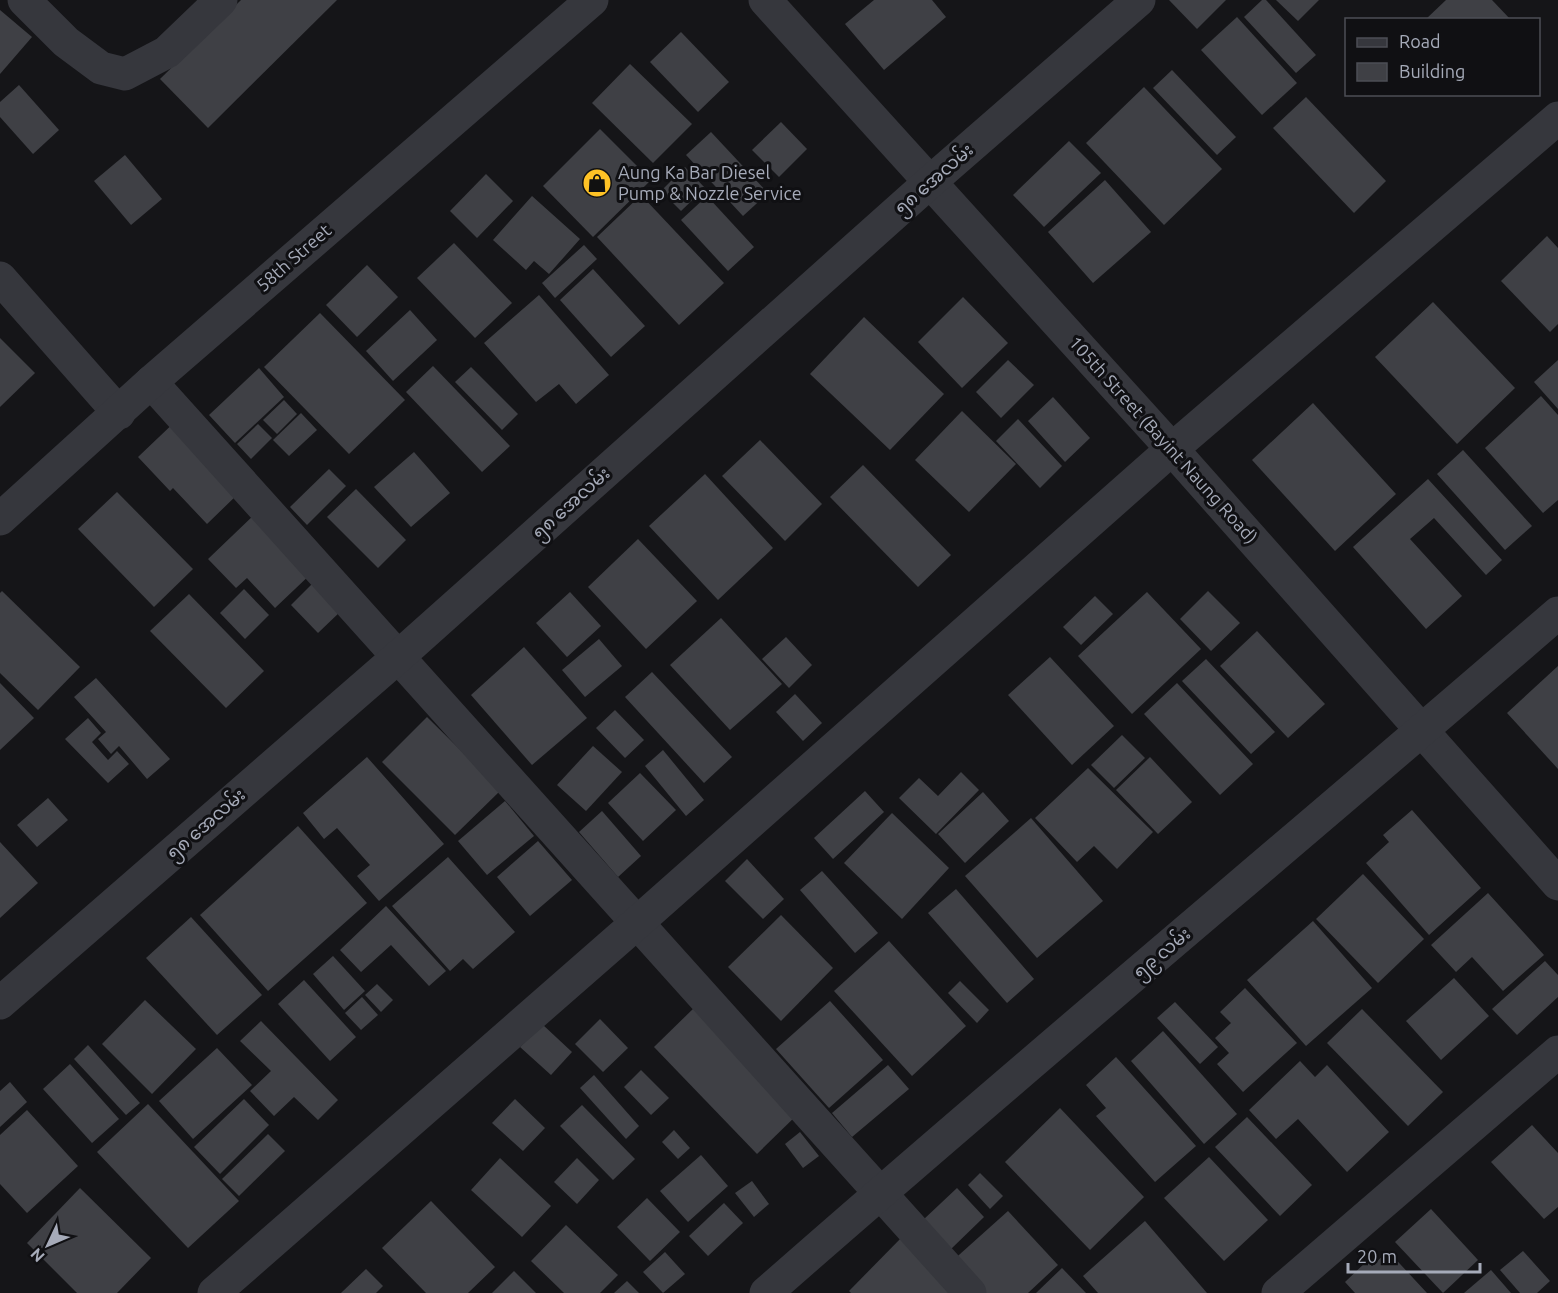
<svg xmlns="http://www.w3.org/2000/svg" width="1558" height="1293" font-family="Ubuntu,'Noto Sans Myanmar',sans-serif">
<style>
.building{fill:#3f4045}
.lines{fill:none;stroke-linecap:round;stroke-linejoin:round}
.minor{stroke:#36373d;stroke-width:33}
.labels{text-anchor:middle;stroke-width:6;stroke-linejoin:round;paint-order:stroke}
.poi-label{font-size:18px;fill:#a6abb9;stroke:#101013;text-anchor:start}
.street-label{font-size:18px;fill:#a6abb9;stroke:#101013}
</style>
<rect width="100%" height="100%" fill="#151518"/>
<g class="building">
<polygon points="241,0 337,0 208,128 160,79"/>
<polygon points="874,0 932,0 946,17 884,70 845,24"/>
<polygon points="1169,0 1226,0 1197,29"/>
<polygon points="1262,0 1266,0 1316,55 1296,73 1244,17"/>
<polygon points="1276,0 1319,0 1298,21"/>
<polygon points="1446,0 1492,0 1511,20 1425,20"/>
<polygon points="0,10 32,37 0,74"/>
<polygon points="1237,17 1297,83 1262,115 1201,50"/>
<polygon points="681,32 729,82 698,112 650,62"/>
<polygon points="630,64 692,124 653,163 592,103"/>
<polygon points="1172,70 1236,137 1217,155 1153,88"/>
<polygon points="19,85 59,130 33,154 0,117 0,102"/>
<polygon points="1144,87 1222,169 1164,225 1086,143"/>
<polygon points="1306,97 1386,181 1354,213 1273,128"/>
<polygon points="781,122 807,149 779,177 752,150"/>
<polygon points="600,129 651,180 593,237 543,186"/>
<polygon points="711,132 768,193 743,216 686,155"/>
<polygon points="1069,141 1101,173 1044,227 1013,195"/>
<polygon points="125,155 162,199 131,225 94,181"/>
<polygon points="685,167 705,188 681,211 661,191"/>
<polygon points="486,174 513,201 477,238 450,211"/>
<polygon points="1105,180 1151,232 1093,283 1048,232"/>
<polygon points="641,195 724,283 679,325 597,237"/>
<polygon points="532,196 580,239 549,274 534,261 526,270 493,240"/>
<polygon points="707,196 754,247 728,271 681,220"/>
<polygon points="1547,236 1558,248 1558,324 1550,332 1501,281"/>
<polygon points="454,243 512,303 475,338 417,278"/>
<polygon points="584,245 597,259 555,298 542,283"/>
<polygon points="367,265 398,297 357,337 326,305"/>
<polygon points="593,269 645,326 611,357 560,300"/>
<polygon points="539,295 609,375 576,404 559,384 536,402 484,343"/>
<polygon points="963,297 1008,343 962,388 918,342"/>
<polygon points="1433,302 1515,388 1457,444 1375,357"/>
<polygon points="410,310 437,340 393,381 366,351"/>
<polygon points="320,313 405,400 349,454 264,367"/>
<polygon points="864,317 944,394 890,450 810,374"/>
<polygon points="0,338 35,373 0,407"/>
<polygon points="1008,360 1034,385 1001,418 976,392"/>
<polygon points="1558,360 1558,409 1534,382"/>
<polygon points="433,366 510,446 482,472 406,392"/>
<polygon points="471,367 518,414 502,430 455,382"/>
<polygon points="259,368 284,397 235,443 209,415"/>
<polygon points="1541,396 1558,415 1558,500 1543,513 1485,448"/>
<polygon points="1053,397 1090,438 1065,462 1028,421"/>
<polygon points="284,400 297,414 277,434 263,420"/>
<polygon points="1313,403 1396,494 1335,551 1252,460"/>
<polygon points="962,411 1016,464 969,512 915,460"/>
<polygon points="301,413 317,430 289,456 273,440"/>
<polygon points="180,417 239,493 207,524 173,488 170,491 138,457"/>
<polygon points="1018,419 1062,466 1040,488 996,441"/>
<polygon points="258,424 272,438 251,459 237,444"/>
<polygon points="760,440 822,504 785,541 722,476"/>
<polygon points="1463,450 1532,526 1505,550 1437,474"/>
<polygon points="414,452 450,493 411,527 374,487"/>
<polygon points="863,465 951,555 918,587 830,497"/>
<polygon points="329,469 346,486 307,525 290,507"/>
<polygon points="705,474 773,548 718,600 649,526"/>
<polygon points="1428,479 1502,560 1486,575 1434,518 1410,539 1462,596 1426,629 1353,547"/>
<polygon points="356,489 406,540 378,568 327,517"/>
<polygon points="117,492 193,569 154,607 78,529"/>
<polygon points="258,511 315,570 275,608 247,578 236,588 208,559"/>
<polygon points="638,539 697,601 646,649 588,587"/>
<polygon points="314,582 342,610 318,633 291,605"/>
<polygon points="244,589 269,615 245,639 220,613"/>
<polygon points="2,591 80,667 38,710 0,673 0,593"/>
<polygon points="1208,591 1240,623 1211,651 1180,619"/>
<polygon points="570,592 601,626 567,657 536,623"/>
<polygon points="1147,592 1201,649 1132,714 1078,656"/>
<polygon points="189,594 264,671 226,708 150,631"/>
<polygon points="1095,596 1113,614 1081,645 1063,627"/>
<polygon points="721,618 782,684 730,730 670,665"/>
<polygon points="1257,631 1325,704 1288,738 1220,666"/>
<polygon points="786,637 812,665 789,688 762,659"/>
<polygon points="599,639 622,666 585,697 562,670"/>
<polygon points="524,647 587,718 532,765 471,695"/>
<polygon points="1050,657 1114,726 1072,765 1008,695"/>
<polygon points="1206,659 1275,732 1251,754 1182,681"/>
<polygon points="1558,666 1558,769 1507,713"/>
<polygon points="652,672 732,757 704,783 625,697"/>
<polygon points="96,678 170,759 147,779 119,746 111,754 98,739 106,732 74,697"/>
<polygon points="0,683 34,718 0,750"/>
<polygon points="1177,683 1253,764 1220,795 1144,714"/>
<polygon points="795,694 822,723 803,741 776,712"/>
<polygon points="615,710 644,740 625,758 596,728"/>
<polygon points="427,717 501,790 455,835 382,762"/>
<polygon points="88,718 101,733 92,742 108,760 117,751 129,764 108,783 65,739"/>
<polygon points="1122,735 1145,758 1114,788 1091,765"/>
<polygon points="593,746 622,772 586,811 557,785"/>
<polygon points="663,750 704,800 686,816 645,766"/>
<polygon points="367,757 444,844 379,901 357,876 370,865 337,828 324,839 303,813"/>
<polygon points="1150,757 1192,802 1158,834 1116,790"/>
<polygon points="1088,768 1153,832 1117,869 1094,846 1077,862 1035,818"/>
<polygon points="961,772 979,790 936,834 899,798 919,778 938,796"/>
<polygon points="640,773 676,810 643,841 608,803"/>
<polygon points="865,791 884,812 833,859 814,838"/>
<polygon points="983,792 1009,821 965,863 938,834"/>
<polygon points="48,798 68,820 37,847 17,825"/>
<polygon points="505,801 534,836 487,875 458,841"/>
<polygon points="1412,810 1481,888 1429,935 1366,863 1389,842 1383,835"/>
<polygon points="602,811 641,856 618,877 579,832"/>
<polygon points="892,813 949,868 902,919 844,863"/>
<polygon points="1031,818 1103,901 1037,958 965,876"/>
<polygon points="298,826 367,903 268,991 200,915"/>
<polygon points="538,841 572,880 530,916 497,877"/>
<polygon points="0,842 38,883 0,918"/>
<polygon points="448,857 515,932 473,969 463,959 450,971 392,906"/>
<polygon points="747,859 784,899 763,919 725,881"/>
<polygon points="822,871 878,933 855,953 800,890"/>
<polygon points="1363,874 1424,939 1378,983 1316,919"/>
<polygon points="956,889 1034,979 1007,1003 928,913"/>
<polygon points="1488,893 1544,955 1503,991 1472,957 1456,972 1431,945"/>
<polygon points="386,906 446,971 429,986 391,945 361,972 340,950"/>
<polygon points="781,915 833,968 781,1021 728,967"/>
<polygon points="191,917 262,995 217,1035 146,958"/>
<polygon points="1313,921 1372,988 1306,1046 1247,980"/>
<polygon points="889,941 966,1026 912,1076 834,991"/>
<polygon points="333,956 365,991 344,1010 313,974"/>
<polygon points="1545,961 1558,975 1558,997 1517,1035 1492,1009"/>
<polygon points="1454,978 1489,1016 1441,1060 1406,1021"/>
<polygon points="304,980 356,1037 330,1061 278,1004"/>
<polygon points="960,981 989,1010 977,1023 948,993"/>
<polygon points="377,984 393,1000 381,1012 365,995"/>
<polygon points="1245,988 1297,1043 1243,1092 1217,1064 1229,1053 1215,1038 1231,1023 1220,1012"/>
<polygon points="362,997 378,1015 361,1030 345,1013"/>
<polygon points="145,1000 196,1049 152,1094 102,1044"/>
<polygon points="830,1001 883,1060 829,1108 776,1049"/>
<polygon points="1175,1002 1218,1047 1200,1064 1157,1018"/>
<polygon points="698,1004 801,1111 757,1154 654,1047"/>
<polygon points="1362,1009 1443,1092 1408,1126 1327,1043"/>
<polygon points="600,1019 628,1048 603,1072 575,1044"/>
<polygon points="261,1021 338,1100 318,1120 294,1097 274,1116 250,1091 271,1071 240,1041"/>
<polygon points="542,1024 572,1052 551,1075 520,1047"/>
<polygon points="1163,1031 1237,1114 1204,1144 1131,1061"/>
<polygon points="88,1045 140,1103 126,1115 74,1059"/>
<polygon points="217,1048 252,1085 193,1139 159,1101"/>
<polygon points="1116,1057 1196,1146 1155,1182 1096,1116 1106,1108 1086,1085"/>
<polygon points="1300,1061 1315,1077 1327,1065 1389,1132 1347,1172 1298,1119 1276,1139 1249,1110"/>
<polygon points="70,1064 119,1119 92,1143 43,1089"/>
<polygon points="888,1065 909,1089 852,1137 832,1113"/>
<polygon points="641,1070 669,1098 651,1115 624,1087"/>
<polygon points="594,1075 639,1126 626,1139 580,1088"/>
<polygon points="10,1082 27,1102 0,1127 0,1091"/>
<polygon points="244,1099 269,1125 220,1174 194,1147"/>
<polygon points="515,1099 545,1128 523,1151 492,1123"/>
<polygon points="148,1104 239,1201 188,1248 97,1152"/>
<polygon points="582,1105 635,1159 613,1180 560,1126"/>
<polygon points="1060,1108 1144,1197 1090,1250 1005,1162"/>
<polygon points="27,1110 78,1166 27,1213 0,1184 0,1135"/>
<polygon points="1247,1117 1312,1185 1280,1216 1215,1147"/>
<polygon points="1532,1125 1558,1153 1558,1207 1544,1219 1491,1162"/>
<polygon points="674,1130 690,1148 678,1159 662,1142"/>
<polygon points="800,1132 819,1156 803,1168 785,1144"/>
<polygon points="268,1134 285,1151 239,1196 222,1179"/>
<polygon points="701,1155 728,1186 688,1222 660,1191"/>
<polygon points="1209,1157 1268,1220 1224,1261 1164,1198"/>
<polygon points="500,1158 551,1206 522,1237 471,1190"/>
<polygon points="577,1158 599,1180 577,1204 554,1182"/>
<polygon points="980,1173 1003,1196 990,1209 968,1185"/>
<polygon points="752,1181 769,1204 754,1217 735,1193"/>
<polygon points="80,1188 151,1258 117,1293 77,1293 27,1243"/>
<polygon points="957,1188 984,1217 951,1249 923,1220"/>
<polygon points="647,1198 680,1232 650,1261 617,1227"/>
<polygon points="431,1201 495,1267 468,1293 426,1293 382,1248"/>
<polygon points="724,1203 743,1223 708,1256 689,1236"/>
<polygon points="1431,1209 1478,1260 1443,1293 1395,1242"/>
<polygon points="1008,1211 1058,1265 1028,1293 978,1293 950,1263"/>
<polygon points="1145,1221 1207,1293 1098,1293 1083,1276"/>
<polygon points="566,1225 618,1275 600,1293 564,1293 531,1261"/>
<polygon points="904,1235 962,1293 851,1293 849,1291"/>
<polygon points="1388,1251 1427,1293 1355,1293 1345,1282 1367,1261 1372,1266"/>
<polygon points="1523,1251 1550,1281 1537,1293 1520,1293 1500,1270"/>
<polygon points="665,1252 685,1274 663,1293 643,1272"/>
<polygon points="1062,1268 1086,1293 1036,1293"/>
<polygon points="366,1269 383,1286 376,1293 341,1293"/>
<polygon points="1491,1270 1511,1293 1464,1293"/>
<polygon points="514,1271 536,1293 492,1293"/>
<polygon points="627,1281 639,1293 614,1293"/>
</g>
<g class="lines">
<g class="minor">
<polyline points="24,0 66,42 101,68 125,74 167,52 221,0"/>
<polyline points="765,0 1172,449 1558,884"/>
<polyline points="0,278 119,413"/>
<polyline points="151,382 970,1293"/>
<polyline points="0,519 151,382 592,0"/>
<polyline points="0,1003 398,657 930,182 1139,0"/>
<polyline points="214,1293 638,922 1172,449 1558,118"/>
<path d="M766 1293C1027 1063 1295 841 1558 613"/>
<polyline points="1278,1293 1558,1052"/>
</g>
</g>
<defs>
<g id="shop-disc" transform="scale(1.5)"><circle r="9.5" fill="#ffc326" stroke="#101013"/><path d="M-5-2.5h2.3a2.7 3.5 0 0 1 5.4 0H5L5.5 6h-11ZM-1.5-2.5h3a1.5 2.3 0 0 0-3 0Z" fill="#111"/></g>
</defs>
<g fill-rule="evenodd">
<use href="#shop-disc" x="597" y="183"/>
</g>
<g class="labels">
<g class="poi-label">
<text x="618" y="179">Aung Ka Bar Diesel<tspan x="618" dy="21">Pump &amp; Nozzle Service</tspan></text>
</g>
<g class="street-label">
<text transform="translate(934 179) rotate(-41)" y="6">၅၈ အေလမ်း</text>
<text transform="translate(294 258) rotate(-41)" y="6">58th Street</text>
<text transform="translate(1163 440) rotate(48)" y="6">105th Street (Bayint Naung Road)</text>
<text transform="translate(571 503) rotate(-42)" y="6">၅၈ အေလမ်း</text>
<text transform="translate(206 824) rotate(-41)" y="6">၅၈ အေလမ်း</text>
<text transform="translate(1162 953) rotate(-40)" y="6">၅၉ လမ်း</text>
</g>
</g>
<rect x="1345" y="18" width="195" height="78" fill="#101013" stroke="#4c4e55" stroke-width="1.5"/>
<rect x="1357" y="38" width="30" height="9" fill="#36373d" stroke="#4c4e55" stroke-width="1.5"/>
<text x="1399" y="48" font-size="18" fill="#a6abb9">Road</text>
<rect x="1357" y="63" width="30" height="18" fill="#3f4045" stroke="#4c4e55" stroke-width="1.5"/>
<text x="1399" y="78" font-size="18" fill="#a6abb9">Building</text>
<g transform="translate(48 1245) rotate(226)" stroke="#101013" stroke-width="4.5" paint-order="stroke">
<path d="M0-4.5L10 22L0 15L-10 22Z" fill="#a6abb9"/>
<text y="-9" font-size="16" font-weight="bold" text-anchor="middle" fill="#a6abb9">N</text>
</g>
<path d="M1348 1263v9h132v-9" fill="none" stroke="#a6abb9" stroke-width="3"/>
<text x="1357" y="1263" font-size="18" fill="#a6abb9" stroke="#101013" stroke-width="4.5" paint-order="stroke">20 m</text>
</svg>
